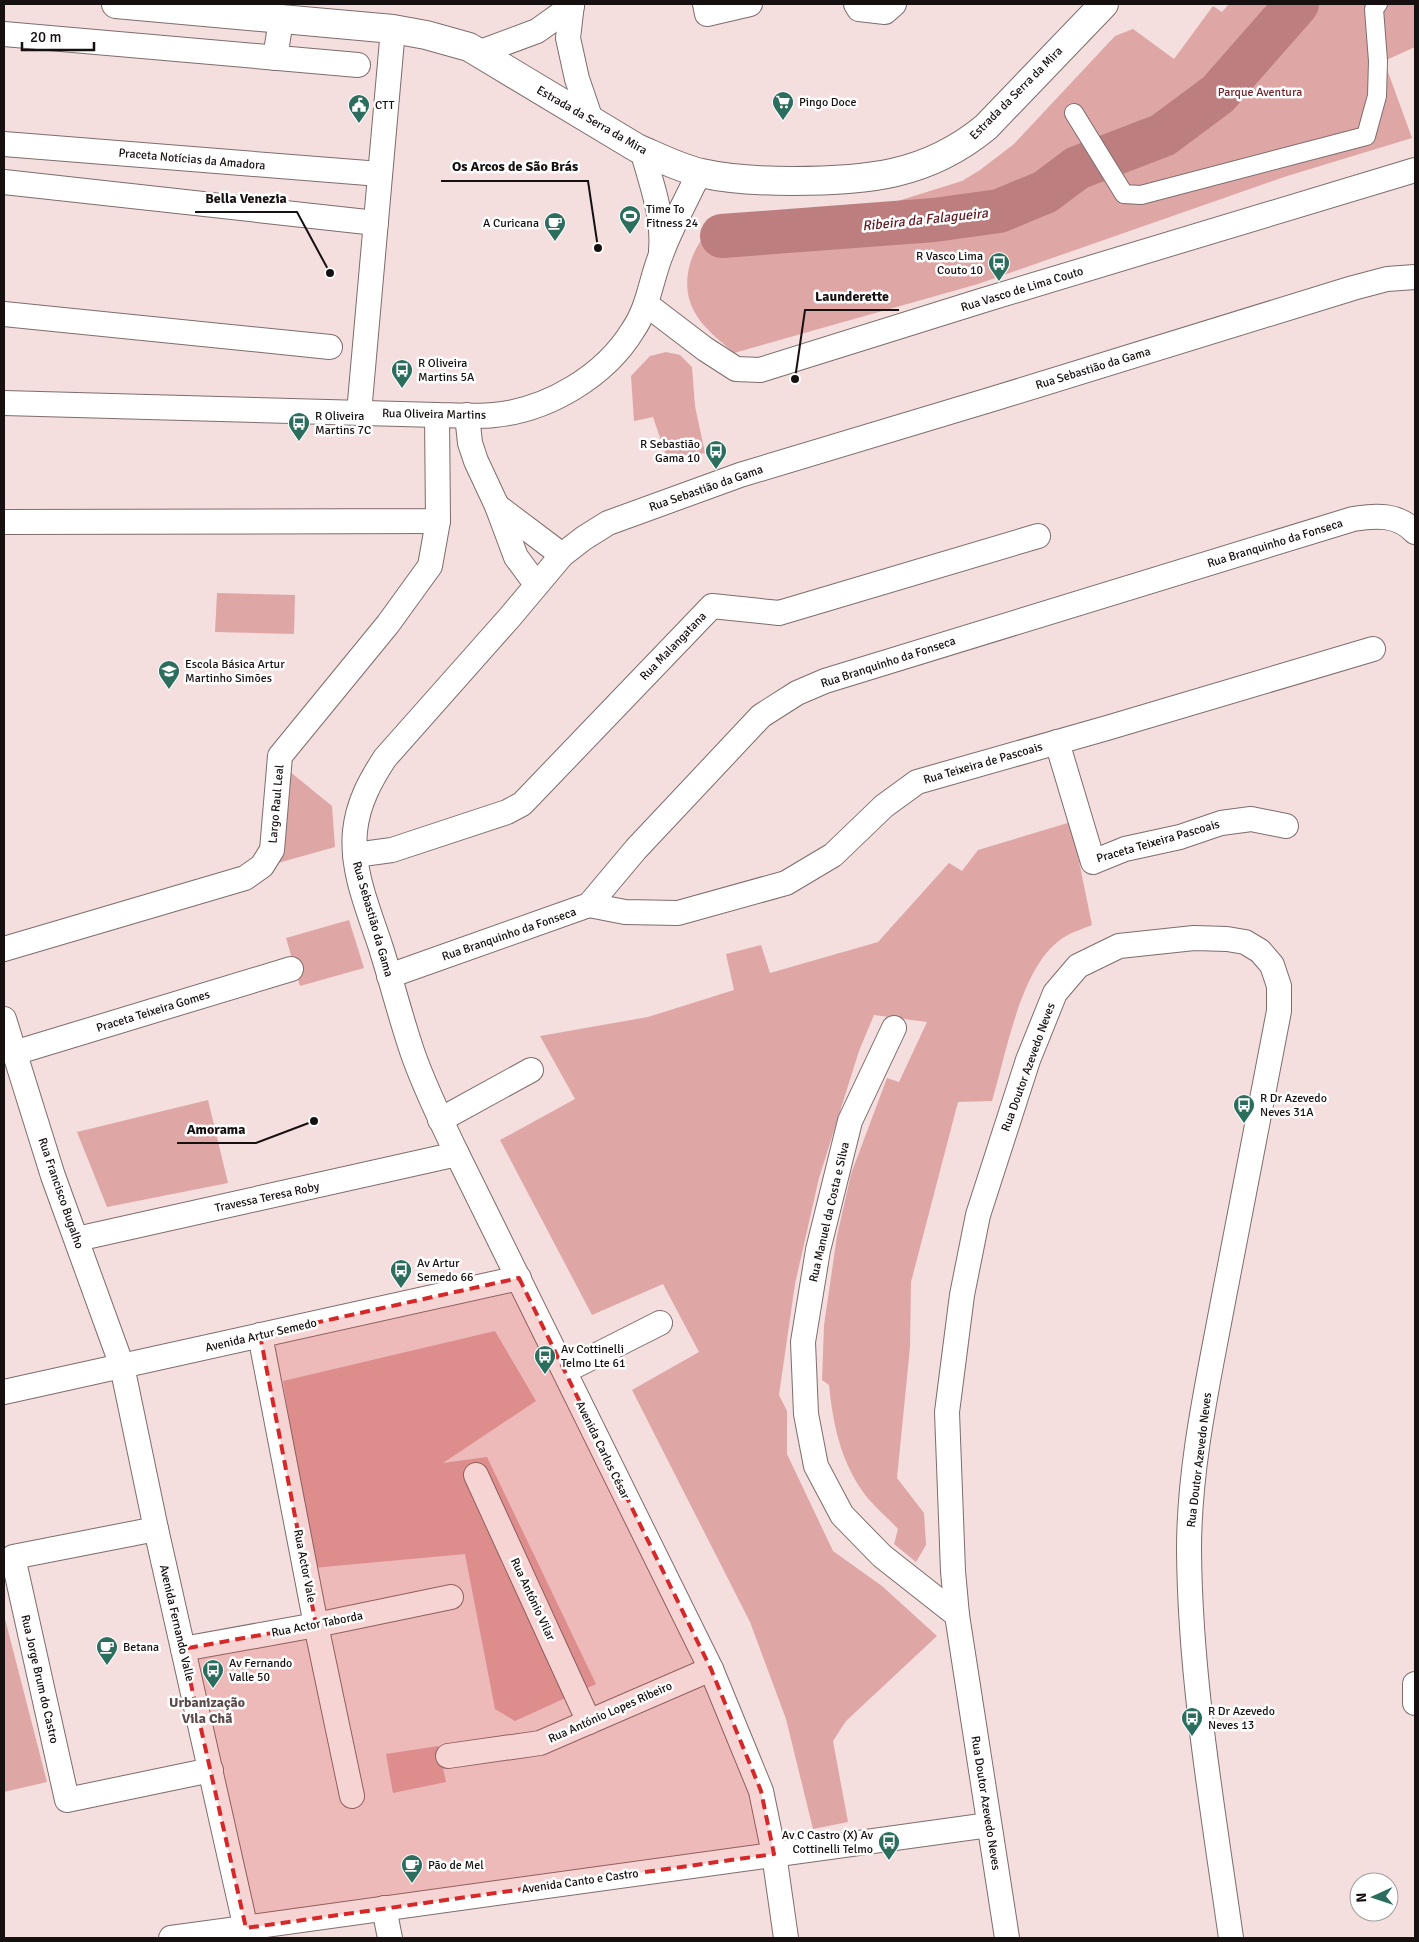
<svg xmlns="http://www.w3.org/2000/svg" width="1419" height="1942" font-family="Signika,sans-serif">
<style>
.green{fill:#dea7a6}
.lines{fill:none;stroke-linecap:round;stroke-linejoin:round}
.river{stroke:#bd7e7f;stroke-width:44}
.pedestrian-casing{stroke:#7f6c6c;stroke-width:20}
.minor-casing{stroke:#7f6c6c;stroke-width:26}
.tertiary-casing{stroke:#7f6c6c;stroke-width:30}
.pedestrian{stroke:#fff;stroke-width:18}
.minor{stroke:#fff;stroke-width:24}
.tertiary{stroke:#fff;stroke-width:28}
.marked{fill:#d62828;fill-opacity:0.2;stroke:#d62828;stroke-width:4;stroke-dasharray:10 6;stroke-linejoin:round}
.labels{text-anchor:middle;stroke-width:5;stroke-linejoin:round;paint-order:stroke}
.park-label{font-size:12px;fill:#72252b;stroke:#fff}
.street-label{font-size:12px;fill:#171010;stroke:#fff}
.poi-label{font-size:12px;fill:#171010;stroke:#fff;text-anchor:start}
.water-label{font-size:14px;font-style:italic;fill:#641820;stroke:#fff}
.neighbourhood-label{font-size:14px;font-weight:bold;fill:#5b4a49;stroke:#fff}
.leader{fill:none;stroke:#171010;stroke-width:2}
.callout-dot{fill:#171010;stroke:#fff;stroke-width:2}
.callout-label{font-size:14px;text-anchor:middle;font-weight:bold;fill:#171010;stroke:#fff;stroke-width:5;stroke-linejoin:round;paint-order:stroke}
</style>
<rect width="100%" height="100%" fill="#f4dede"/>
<g class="green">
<path d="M1229 4H1415V47L1384 61 1412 138 1284 177 978 284 734 353C719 340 703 328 694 311 675 276 698 229 732 214L808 211 885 205 962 181 980 170 1014 144 1115 36 1133 29 1174 59 1213 6 1222 12Z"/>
<polygon points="666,352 680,355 692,367 695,406 705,453 668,461 653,417 634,421 631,376 650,356"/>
<polygon points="217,593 295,595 294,634 215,632"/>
<polygon points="289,771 332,806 335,847 278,863"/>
<path d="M1071 822 1092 925C1082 929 1069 933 1060 940 1020 969 1006 1055 992 1101L958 1102 911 1282 910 1347 897 1478 924 1513 926 1545 916 1562 894 1544 898 1529C887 1517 872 1505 863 1492 840 1459 833 1424 829 1385L822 1380 824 1325 837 1236 851 1174 887 1078 899 1082 927 1022 874 1015 859 1051 819 1178 795 1284 779 1395 787 1411V1454L833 1551 882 1586 937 1636 846 1721 833 1741 848 1822 813 1829 786 1719 750 1622 632 1390 699 1352 663 1284 592 1315 500 1140 575 1099 540 1036 648 1017 734 990 726 954 761 945 770 973 878 942 949 863 962 871 978 850Z"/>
<polygon points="349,920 364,968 300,986 286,938"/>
<polygon points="208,1100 228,1183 107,1207 77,1132"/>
<polygon points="495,1331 536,1401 443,1463 487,1457 596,1684 515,1721 495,1709 465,1554 313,1568 283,1381"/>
<polygon points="4,1615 47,1782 4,1792"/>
<polygon points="438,1746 446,1782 393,1793 386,1754"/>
</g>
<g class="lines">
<polyline class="river" points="722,236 934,220 999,211 1045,192 1077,168 1163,135 1218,94 1297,4"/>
<g class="pedestrian-casing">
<polyline id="pedestrian" points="1074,113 1124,194 1141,195 1366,136 1377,96 1378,61 1374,9 1378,4"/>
</g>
<g class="minor-casing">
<g id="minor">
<polyline points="572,4 568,38 577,79 591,120"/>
<polyline points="705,4 707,14 750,4"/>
<polyline points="856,4 859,9 885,12 894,4"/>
<polyline points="4,34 358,65"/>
<polyline points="478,53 537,31 572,6"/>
<polyline points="275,58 281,20"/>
<polyline points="4,144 380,174"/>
<path d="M642 150C651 182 664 217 661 250"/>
<polyline points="4,182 376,223"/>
<polyline points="646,304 705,349 736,369 760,370 984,300 1415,170"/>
<polyline points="4,314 330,347"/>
<path d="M4 403 437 415C456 415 476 417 494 415 548 410 605 376 633 330 649 307 651 278 662 252 672 225 687 199 699 173"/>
<polyline points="359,413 393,29"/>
<polyline points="467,415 470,443 476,461 497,506 516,557 536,584"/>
<polyline points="497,506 562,555"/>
<polyline points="4,522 438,521 437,415"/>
<polyline points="1057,742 1093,862 1125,849 1180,837 1221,823 1251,819 1286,826"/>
<polyline points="355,855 392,850 507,812 522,804 712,606 779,613 1038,536"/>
<polyline points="589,905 625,912 678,913 786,883 833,855 884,806 917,782 1107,728 1373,649"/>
<polyline points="4,949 245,878 262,866 272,850 280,756 388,624 430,566 438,521"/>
<path d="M389 976 589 905 636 849 761 716 797 693 825 681 1353 519C1376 515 1398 514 1415 532"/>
<polyline points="4,1019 53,1176 122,1366 156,1529 248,1938"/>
<polyline points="894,1028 850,1121 818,1250 803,1342 806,1414 816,1466 842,1515 882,1556 957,1615"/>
<polyline points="14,1053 291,969"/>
<polyline points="440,1120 531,1070"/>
<polyline points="77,1239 457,1154"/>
<polyline points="260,1335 316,1625 352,1796"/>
<polyline points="565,1371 660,1323"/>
<polyline points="4,1392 519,1278"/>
<polyline points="476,1475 589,1722"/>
<polyline points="156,1529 13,1557 67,1800 211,1770"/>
<polyline points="183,1649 316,1625 451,1597"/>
<polyline points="1415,1684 1415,1703"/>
<polyline points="448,1756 540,1743 711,1669"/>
<polyline points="384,1908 390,1938"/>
<polyline points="171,1938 989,1825"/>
<path d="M786 1938 774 1854 761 1791 711 1669 457 1154C441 1121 425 1088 413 1054 401 1019 392 983 381 948 369 911 351 871 355 831 358 803 370 781 385 758L510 617 562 555 584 538 608 523 740 475 996 398 1353 288 1387 279 1415 277"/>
<path d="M1007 1938 957 1615 953 1571 947 1412 962 1295 978 1215 1028 1060 1055 993 1078 966 1119 946 1194 938 1227 939 1245 942 1260 951 1272 965 1279 986V1011C1260 1110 1241 1208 1222 1307 1207 1387 1189 1468 1189 1550 1190 1680 1213 1810 1231 1938"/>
</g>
</g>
<g class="tertiary-casing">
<path id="tertiary" d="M116 4 393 29 426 35 469 47 637 148C658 157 679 168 701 173 732 180 761 181 792 181 866 181 927 176 986 127L1104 4"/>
</g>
<use href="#pedestrian" class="pedestrian"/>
<use href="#minor" class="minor"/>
<use href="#tertiary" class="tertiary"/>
</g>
<path class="marked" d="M519 1278 711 1669 761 1791 774 1854 246 1928 183 1649 316 1625 260 1335Z"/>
<defs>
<g id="supermarket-pin" transform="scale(1.125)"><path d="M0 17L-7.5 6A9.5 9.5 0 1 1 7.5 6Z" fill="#2c6e5e" stroke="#fff"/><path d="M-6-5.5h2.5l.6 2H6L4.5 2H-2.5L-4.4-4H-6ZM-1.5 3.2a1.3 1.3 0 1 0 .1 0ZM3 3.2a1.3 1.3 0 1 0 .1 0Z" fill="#fff"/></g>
<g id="civic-pin" transform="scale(1.125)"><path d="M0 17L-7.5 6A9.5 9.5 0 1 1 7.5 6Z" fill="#2c6e5e" stroke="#fff"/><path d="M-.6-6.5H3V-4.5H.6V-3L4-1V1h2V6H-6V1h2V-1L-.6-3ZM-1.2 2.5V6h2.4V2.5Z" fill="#fff"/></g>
<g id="stadium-pin" transform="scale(1.125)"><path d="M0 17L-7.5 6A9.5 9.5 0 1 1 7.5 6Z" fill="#2c6e5e" stroke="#fff"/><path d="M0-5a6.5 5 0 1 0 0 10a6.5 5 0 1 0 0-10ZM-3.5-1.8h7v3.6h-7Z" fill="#fff"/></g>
<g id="cafe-pin" transform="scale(1.125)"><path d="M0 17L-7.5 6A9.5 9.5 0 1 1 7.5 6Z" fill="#2c6e5e" stroke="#fff"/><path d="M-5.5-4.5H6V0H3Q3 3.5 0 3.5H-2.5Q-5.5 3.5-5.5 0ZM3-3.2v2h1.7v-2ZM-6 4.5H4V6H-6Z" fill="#fff"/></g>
<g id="bus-pin" transform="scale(1.125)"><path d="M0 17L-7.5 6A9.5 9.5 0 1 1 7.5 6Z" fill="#2c6e5e" stroke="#fff"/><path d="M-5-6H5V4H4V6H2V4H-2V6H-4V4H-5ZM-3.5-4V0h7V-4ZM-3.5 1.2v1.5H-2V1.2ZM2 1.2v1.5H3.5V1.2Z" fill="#fff"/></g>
<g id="school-pin" transform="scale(1.125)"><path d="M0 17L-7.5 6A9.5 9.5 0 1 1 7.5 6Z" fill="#2c6e5e" stroke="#fff"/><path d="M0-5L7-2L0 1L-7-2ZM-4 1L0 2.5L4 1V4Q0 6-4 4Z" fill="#fff"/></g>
</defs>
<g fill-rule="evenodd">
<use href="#supermarket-pin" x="783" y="102"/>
<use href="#civic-pin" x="359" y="105"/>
<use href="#stadium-pin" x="630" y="216"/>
<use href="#cafe-pin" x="555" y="223"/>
<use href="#bus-pin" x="999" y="263"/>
<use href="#bus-pin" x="402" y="370"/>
<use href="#bus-pin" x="299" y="423"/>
<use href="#bus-pin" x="716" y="451"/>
<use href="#school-pin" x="169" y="671"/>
<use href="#bus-pin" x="1244" y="1105"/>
<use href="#bus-pin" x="401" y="1270"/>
<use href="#bus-pin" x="545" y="1356"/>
<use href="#cafe-pin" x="107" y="1647"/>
<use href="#bus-pin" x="213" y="1670"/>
<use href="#bus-pin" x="1192" y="1718"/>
<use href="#bus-pin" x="889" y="1842"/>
<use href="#cafe-pin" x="412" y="1865"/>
</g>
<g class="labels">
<g class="park-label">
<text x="1260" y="96">Parque Aventura</text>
</g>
<g class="street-label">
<text transform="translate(1016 93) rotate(-45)" y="4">Estrada da Serra da Mira</text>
<text transform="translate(592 120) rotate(30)" y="4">Estrada da Serra da Mira</text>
<text transform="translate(192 159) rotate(5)" y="4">Praceta Notícias da Amadora</text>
<text transform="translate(1022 289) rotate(-17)" y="4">Rua Vasco de Lima Couto</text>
<text transform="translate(1093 368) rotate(-17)" y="4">Rua Sebastião da Gama</text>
<text transform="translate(434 414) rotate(1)" y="4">Rua Oliveira Martins</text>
<text transform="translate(706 488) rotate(-19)" y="4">Rua Sebastião da Gama</text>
<text transform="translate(1275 543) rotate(-17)" y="4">Rua Branquinho da Fonseca</text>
<text transform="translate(673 646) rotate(-46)" y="4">Rua Malangatana</text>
<text transform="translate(888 662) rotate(-18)" y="4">Rua Branquinho da Fonseca</text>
<text transform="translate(983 763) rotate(-16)" y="4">Rua Teixeira de Pascoais</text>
<text transform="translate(276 804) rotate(-85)" y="4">Largo Raul Leal</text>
<text transform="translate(1158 841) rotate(-16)" y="4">Praceta Teixeira Pascoais</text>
<text transform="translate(373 919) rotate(74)" y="4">Rua Sebastião da Gama</text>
<text transform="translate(509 934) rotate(-19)" y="4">Rua Branquinho da Fonseca</text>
<text transform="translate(153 1011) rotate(-17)" y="4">Praceta Teixeira Gomes</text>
<text transform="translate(1028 1067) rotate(-70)" y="4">Rua Doutor Azevedo Neves</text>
<text transform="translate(61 1193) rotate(71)" y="4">Rua Francisco Bugalho</text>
<text transform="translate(267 1197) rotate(-12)" y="4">Travessa Teresa Roby</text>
<text transform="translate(829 1212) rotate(-77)" y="4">Rua Manuel da Costa e Silva</text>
<text transform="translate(261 1335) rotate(-13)" y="4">Avenida Artur Semedo</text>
<text transform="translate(603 1450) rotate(64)" y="4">Avenida Carlos César</text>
<text transform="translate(1199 1460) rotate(-83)" y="4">Rua Doutor Azevedo Neves</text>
<text transform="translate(305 1566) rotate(79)" y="4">Rua Actor Vale</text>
<text transform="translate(533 1599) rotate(65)" y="4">Rua António Vilar</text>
<text transform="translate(177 1623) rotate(77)" y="4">Avenida Fernando Valle</text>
<text transform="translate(317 1624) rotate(-11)" y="4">Rua Actor Taborda</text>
<text transform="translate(40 1679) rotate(77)" y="4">Rua Jorge Brum do Castro</text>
<text transform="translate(610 1712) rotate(-24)" y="4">Rua António Lopes Ribeiro</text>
<text transform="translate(986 1803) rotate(81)" y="4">Rua Doutor Azevedo Neves</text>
<text transform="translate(580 1881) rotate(-8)" y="4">Avenida Canto e Castro</text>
</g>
<g class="poi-label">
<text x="799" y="106">Pingo Doce</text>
<text x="375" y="109">CTT</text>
<text x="646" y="213">Time To<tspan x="646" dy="14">Fitness 24</tspan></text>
<text x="539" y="227" text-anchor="end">A Curicana</text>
<text x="983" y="260" text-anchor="end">R Vasco Lima<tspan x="983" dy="14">Couto 10</tspan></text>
<text x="418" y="367">R Oliveira<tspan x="418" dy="14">Martins 5A</tspan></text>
<text x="315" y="420">R Oliveira<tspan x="315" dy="14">Martins 7C</tspan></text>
<text x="700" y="448" text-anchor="end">R Sebastião<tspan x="700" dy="14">Gama 10</tspan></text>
<text x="185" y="668">Escola Básica Artur<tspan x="185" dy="14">Martinho Simões</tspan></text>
<text x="1260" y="1102">R Dr Azevedo<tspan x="1260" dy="14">Neves 31A</tspan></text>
<text x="417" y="1267">Av Artur<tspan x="417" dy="14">Semedo 66</tspan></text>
<text x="561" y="1353">Av Cottinelli<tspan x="561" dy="14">Telmo Lte 61</tspan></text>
<text x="123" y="1651">Betana</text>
<text x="229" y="1667">Av Fernando<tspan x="229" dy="14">Valle 50</tspan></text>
<text x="1208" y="1715">R Dr Azevedo<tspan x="1208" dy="14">Neves 13</tspan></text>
<text x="873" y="1839" text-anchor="end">Av C Castro (X) Av<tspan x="873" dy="14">Cottinelli Telmo</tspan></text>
<text x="428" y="1869">Pão de Mel</text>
</g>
<g class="water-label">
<text transform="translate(925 219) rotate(-6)" y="5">Ribeira da Falagueira</text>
</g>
<g class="neighbourhood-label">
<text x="207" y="1707">Urbanização<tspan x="207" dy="16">Vila Chã</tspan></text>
</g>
</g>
<path class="leader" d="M598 248L588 181H441M330 273L297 212H195M795 379L805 310H899M314 1121L256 1143H177"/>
<g class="callout-dot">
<circle cx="598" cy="248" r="5"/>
<circle cx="330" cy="273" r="5"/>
<circle cx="795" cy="379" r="5"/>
<circle cx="314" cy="1121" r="5"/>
</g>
<g class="callout-label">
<text x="515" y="171">Os Arcos de São Brás</text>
<text x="246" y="203">Bella Venezia</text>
<text x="852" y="301">Launderette</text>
<text x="216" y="1134">Amorama</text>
</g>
<rect width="1419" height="1942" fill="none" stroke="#171010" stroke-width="10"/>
<g transform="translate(1374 1897) rotate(267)"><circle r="24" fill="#ffffff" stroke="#a29f9f"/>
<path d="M0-4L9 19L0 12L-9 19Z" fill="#2c6e5e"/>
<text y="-8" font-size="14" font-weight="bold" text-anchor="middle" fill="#171010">N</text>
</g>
<path d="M22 42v8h72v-8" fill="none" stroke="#171010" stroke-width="2.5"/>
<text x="30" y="42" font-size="15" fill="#171010" stroke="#ffffff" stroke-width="4" paint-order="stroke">20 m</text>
</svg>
